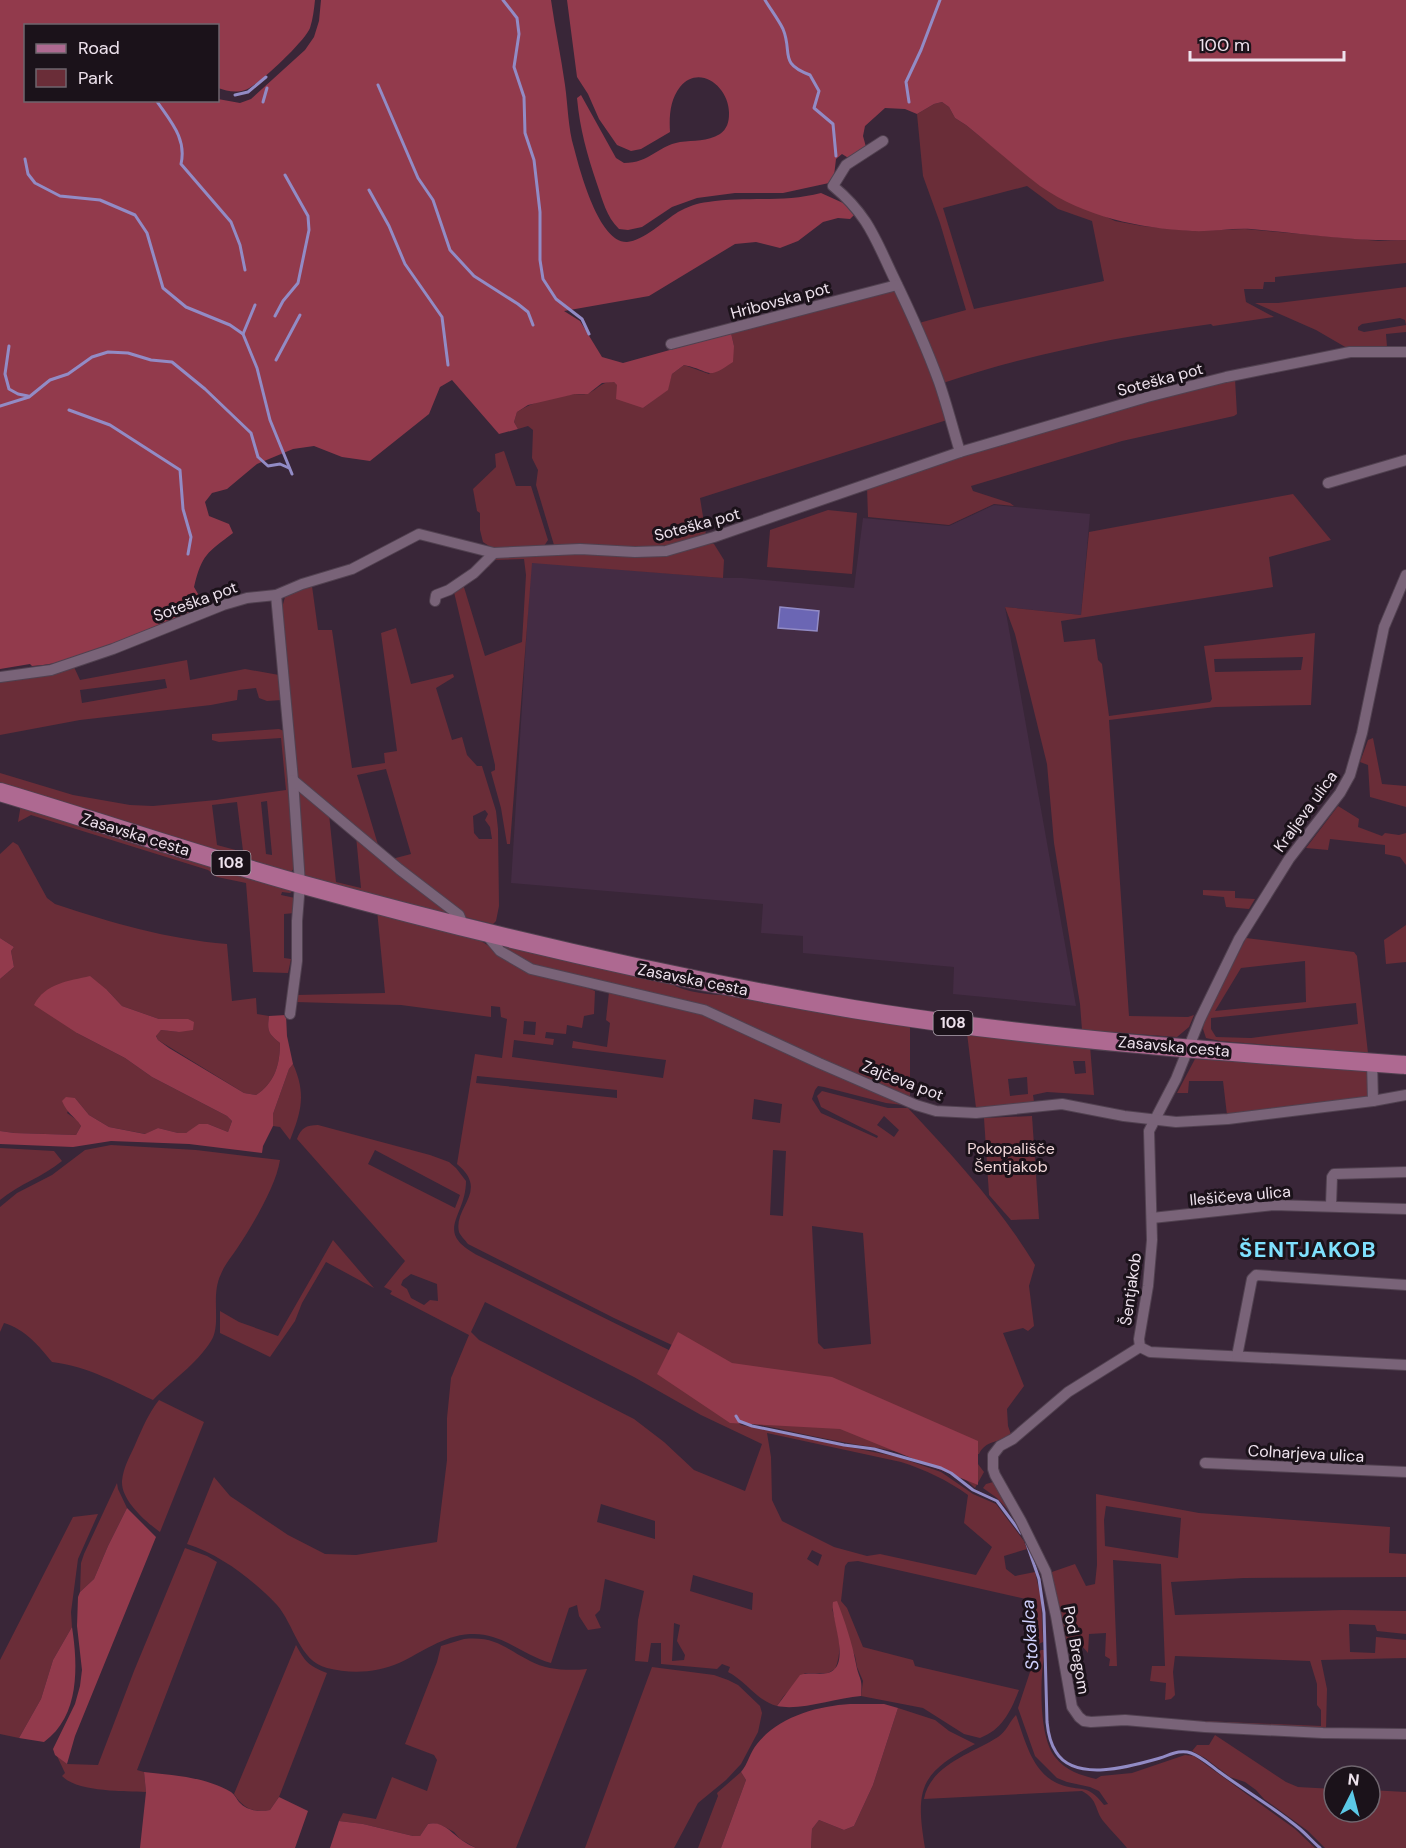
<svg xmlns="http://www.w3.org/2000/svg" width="1406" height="1848" font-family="'DM Sans',sans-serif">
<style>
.built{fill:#442c44}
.green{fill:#6a2d38;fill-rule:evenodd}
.forest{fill:#923a4c}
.water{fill:#6b66b4;stroke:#928bc5;stroke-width:1.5}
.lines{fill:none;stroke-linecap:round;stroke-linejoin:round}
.stream{stroke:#928bc5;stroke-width:3}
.minor-casing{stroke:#514150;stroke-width:12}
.primary-casing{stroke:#514150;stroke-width:20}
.minor{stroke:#796378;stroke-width:10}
.primary{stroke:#ae6991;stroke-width:18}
.labels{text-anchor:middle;stroke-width:6;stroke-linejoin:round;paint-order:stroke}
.shield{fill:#1b121a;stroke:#afa4ae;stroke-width:1.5}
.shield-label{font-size:15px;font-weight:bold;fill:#eee2ed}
.street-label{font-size:16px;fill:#eee2ed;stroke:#1b121a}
.park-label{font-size:16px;fill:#f0d6d8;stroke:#1b121a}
.water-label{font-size:18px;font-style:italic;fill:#d0d1fd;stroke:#1b121a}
.district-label{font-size:22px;font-weight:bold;letter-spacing:1.5px;fill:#7fe0fd;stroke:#1b121a}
</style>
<rect width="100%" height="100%" fill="#392638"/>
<polygon class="built" points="994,505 1090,514 1081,615 1005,607 1076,1006 953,994 954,967 803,953 803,936 761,933 763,904 511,883 531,562 723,578 742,578 854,588 863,518 949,526"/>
<g class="green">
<path d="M942 102 949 107 955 118 966 125 1041 186 1115 221 1142 226 1193 231 1245 229 1379 241 1406 240V263L1275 277V282H1264L1263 289H1244L1246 302 1274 317 1213 326 1211 324C1121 336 1030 354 943 383L919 323 966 310 940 223 923 176 917 114 934 104ZM1027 186 1058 209 1092 221 1104 281 974 309 943 208Z"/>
<path d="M1406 287V332L1386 334 1387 347 1347 348 1316 330 1255 303H1278ZM1400 318 1405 320 1406 325 1364 332 1358 330V327L1362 324Z"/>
<path d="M893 289 898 293 921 345 947 420 700 498 706 535C685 542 664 547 642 548 613 548 584 544 554 545L536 485 538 470 532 458 533 430 528 426 518 429 514 422 517 412C533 401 555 397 575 394 580 394 585 395 589 393 599 388 602 381 614 382L643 408 667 390 672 374 684 365 709 374 734 346 731 333Z"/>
<polygon points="1235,379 1237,414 1234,416 1122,441 971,486 973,491 1010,503 1014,506 994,504 949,525 868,517 867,487 1083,418"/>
<polygon points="504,451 516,486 531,486 548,540 544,546 492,548 483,542 480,530 480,513 477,511 473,489 496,467 495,454"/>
<path d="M1293 494 1331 540 1269 557 1273 587 1061 621 1064 642 1095 639 1098 660 1102 664 1109 716 1210 702 1212 699 1204 646 1315 633 1311 705 1216 707 1109 720 1129 1016 1188 1017 1194 1015 1189 1027 1177 1037 1082 1030 1080 1004 1054 843 1047 764 1015 634 1005 607 1081 615 1089 532ZM1303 657 1301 670 1215 672 1214 659Z"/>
<polygon points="828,510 857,513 852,574 767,567 770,530"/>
<polygon points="704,541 714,544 724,560 723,578 532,563 510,844 507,844 501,808 491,772 495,770 495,765 454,592 463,584 485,656 522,642 526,575 524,559 493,560 489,567 484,567 498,556 545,553 652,555"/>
<path d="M312 586 318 630H332L352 768 385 763 384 753 397 751 381 633 396 628 411 684 453 674 454 677 436 688 452 740 462 737 467 755 477 766H482L496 811 498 829 499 906 496 921 493 924 465 917 392 859 411 854 386 769 357 775 379 848 301 783 295 771 280 615 285 597 293 592ZM485 810 488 814 485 820 490 827 492 839H479L474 833 473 816Z"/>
<path d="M187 660 190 680 245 669 279 675 282 700 267 701 259 698 256 688 238 690 237 700 211 705 80 720 0 735V681L74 667 80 680ZM165 679 167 688 82 703 80 690Z"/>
<path d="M279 729 284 731 295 867 291 872 285 873 0 785V773L73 795 130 805 153 806 216 800 286 790 281 738 219 742 212 740V734ZM267 801 272 854V855L266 854 261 802ZM237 802 243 851V852L217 845 212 805Z"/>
<polygon points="1373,738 1382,784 1406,786 1406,807 1370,797 1368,765 1360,762 1368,740"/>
<polygon points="298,790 329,814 336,882 361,888 356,836 451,913 451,916 305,877 302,868"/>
<polygon points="21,804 295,890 290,893 282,892 281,895 295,898 295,913 284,914 284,958 291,959 288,973 253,972 246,883 217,877 208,870 31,815 18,822"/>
<polygon points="1338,806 1359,819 1358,827 1382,836 1385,833 1399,835 1406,833 1406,870 1406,865 1400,857 1385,854 1385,845 1330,839 1328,850 1306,848"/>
<path d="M13 842 18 845 47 898 55 904C112 923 167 939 227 944L232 1001 256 998 257 1014 269 1016C267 1031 268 1033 280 1043 280 1064 275 1083 256 1095L244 1093 158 1040 156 1035 161 1030 179 1032 188 1019H159L122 1006 107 990 77 1033 125 1058 152 1077 227 1116 232 1121 228 1132 208 1124 186 1133H178L158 1128 146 1134 109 1127 89 1115 75 1098 67 1113 77 1120 81 1126 76 1135 14 1133 0 1131V979L14 967 11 951 14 947 0 938V854Z"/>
<polygon points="1203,890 1235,891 1235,898 1255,899 1249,909 1226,907 1224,897 1203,895"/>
<path d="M377 910C406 918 473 931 493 949L595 991 594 1014 584 1016 582 1028 567 1025 566 1034 546 1032 545 1038 554 1039 553 1045 514 1040 512 1057 663 1078 666 1060 572 1048 573 1041 607 1047 610 1023 606 1020 609 992 699 1012 903 1105 886 1103 824 1087 818 1086 815 1090 812 1099 821 1113 877 1138 878 1136 821 1107 817 1096 822 1091 888 1108H908C954 1157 1000 1207 1035 1265L1029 1286 1034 1326 1028 1331 1023 1328 1003 1333 1024 1386 1007 1409 1008 1426 1012 1437C999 1441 985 1441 979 1454H967L719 1367 614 1318 468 1244C465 1240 460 1235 459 1232 453 1207 490 1191 457 1164L475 1054 502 1058 507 1019 501 1017 500 1007 491 1006V1017L401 1005 295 1002 296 995 385 993ZM524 1021 536 1022 535 1035 523 1034ZM477 1076 617 1090V1098L476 1083ZM754 1099 782 1104 780 1123 752 1119ZM884 1116 899 1130 894 1137 877 1125ZM773 1150 786 1151 783 1216 770 1215ZM812 1226 863 1233 871 1344 824 1349 818 1343Z"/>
<polygon points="1406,925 1406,962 1386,964 1384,940"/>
<path d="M1246 938 1354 952 1357 956 1368 1053 1220 1041 1206 1038 1203 1029 1204 1022ZM1305 961 1306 1002 1215 1011 1241 968ZM1356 1003 1358 1024 1251 1038 1216 1037 1211 1029V1018Z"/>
<path d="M502 946 675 983V986C696 995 718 995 741 996L910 1022V1097L895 1093 731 1018 536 967 504 949Z"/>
<path d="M967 1033 1090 1046 1094 1095 1047 1092 1033 1095 1034 1102 976 1108ZM1073 1061H1085L1086 1073 1075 1074ZM1027 1077 1028 1094 1010 1096 1008 1079Z"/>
<polygon points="1195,1059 1357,1068 1367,1071 1368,1097 1227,1115 1223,1081 1189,1081 1188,1093 1177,1093"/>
<path d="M293 1064C306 1093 302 1111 290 1140L280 1127 273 1126V1114L289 1069Z"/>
<polygon points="1032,1116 1039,1219 1011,1220 989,1195 984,1118"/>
<path d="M318 1125 430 1155 449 1162 456 1168 466 1181C466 1218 432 1231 479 1256L677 1354 978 1464 984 1472 975 1488C969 1483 964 1477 958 1473 921 1451 874 1449 832 1440 800 1434 769 1425 737 1422L741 1425 898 1457 941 1472 973 1494 996 1504 1024 1541 1027 1549 1004 1556 1006 1569 1015 1576 1035 1572 1041 1598 1043 1642 1036 1645 1032 1652 1030 1600 858 1561 848 1562 845 1566 841 1601 847 1608 863 1647 913 1660 915 1666 1019 1690C1011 1711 1002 1730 980 1738L964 1734 923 1708 861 1696 863 1681 857 1667 855 1656 832 1608C837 1628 844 1649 835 1669L828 1673H805L783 1697 777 1706C757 1701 746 1681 728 1672L730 1667 722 1664 717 1669 661 1664V1643H651L648 1662 635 1661 638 1620 644 1591 605 1579 600 1610 595 1615 601 1628 588 1630 579 1616 577 1605 569 1608 551 1663C522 1655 502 1632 470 1634 442 1636 423 1652 399 1663 377 1673 350 1674 327 1668 299 1661 294 1624 277 1605 252 1579 221 1555 187 1544L214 1477 230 1496 288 1535 325 1554 356 1555 437 1542 447 1460V1418L451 1378 469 1335 390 1294 392 1291 384 1287 405 1261 297 1139C301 1128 306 1125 318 1125ZM375 1150 460 1195 455 1208 368 1164ZM411 1274 437 1284 438 1301 430 1300 424 1305 411 1298 407 1289 401 1285 403 1280ZM485 1302 634 1377 701 1415 762 1444 745 1491 694 1470 664 1442 634 1419 479 1340 471 1332ZM767 1433 901 1462C926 1470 947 1480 968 1495L964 1523 992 1547 976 1575 880 1554 867 1556 834 1547 782 1521 772 1500 771 1457ZM601 1504 655 1521V1539L597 1522ZM812 1550 822 1555 818 1566 807 1559ZM693 1575 753 1593 752 1610 690 1591ZM674 1623 680 1625 677 1641 685 1655 684 1660 672 1661Z"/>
<path d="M111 1145 196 1150 280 1160C276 1186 253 1224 238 1247 233 1255 225 1264 221 1274 210 1296 222 1324 211 1341 197 1364 171 1381 153 1400 121 1385 88 1366 52 1362 39 1346 25 1329 4 1323L0 1332V1207L17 1193 52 1175 85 1150Z"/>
<path d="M0 1148 54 1151 62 1161C43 1177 19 1184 0 1200Z"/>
<polygon points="333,1240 374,1288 326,1262 302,1303 295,1321 270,1357 220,1333 220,1311 239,1322 278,1336"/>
<path d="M159 1400 204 1422 160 1532C145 1521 121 1500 122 1481 123 1468 130 1456 135 1445 142 1429 148 1414 159 1400Z"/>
<polygon points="997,1481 1016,1519 997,1498 983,1488 986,1484"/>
<polygon points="117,1483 118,1489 127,1508 108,1546 94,1579 80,1592 81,1563 84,1554"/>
<path d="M1096 1494 1199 1513 1390 1527 1389 1553 1406 1554V1577L1244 1578 1171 1582 1175 1615 1343 1610 1406 1611V1634L1377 1631 1375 1625 1349 1624 1350 1652 1375 1653 1376 1637 1406 1640V1658L1321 1660 1327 1689 1326 1730 1245 1726 1181 1720 1321 1726V1710L1317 1705V1684L1310 1661 1175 1656 1173 1672 1175 1695 1171 1699 1165 1700 1166 1683 1150 1681 1152 1666H1165L1161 1564 1113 1560 1117 1666H1109L1110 1659 1105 1656 1106 1633 1089 1634 1088 1653 1082 1646 1064 1640 1049 1573 1075 1564 1086 1586 1095 1584 1097 1565ZM1106 1506 1181 1518 1178 1558 1105 1546 1104 1520Z"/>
<polygon points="98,1514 78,1559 71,1612 72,1627 53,1660 41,1699 19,1738 0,1734 0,1660 73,1517"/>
<path d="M185 1548 207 1556 217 1562 137 1770 144 1772 146 1792C124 1791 77 1792 62 1776L65 1773 57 1756 67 1764 98 1765 134 1671Z"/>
<path d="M464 1639C496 1636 504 1648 530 1661 547 1670 568 1671 587 1669L516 1848H476L460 1839 454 1832 443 1826 433 1823 428 1824 420 1836H413L363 1824 339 1821 343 1813 376 1819 392 1777 427 1791 437 1760 434 1755 405 1744 437 1662 441 1646Z"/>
<path d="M296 1645C305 1662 309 1666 327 1673L279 1797 270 1810C253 1813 243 1808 234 1794Z"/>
<path d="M1041 1650H1045C1040 1676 1038 1735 1055 1757 1066 1771 1080 1775 1096 1779L1101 1776 1132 1773 1185 1755 1194 1756 1295 1829 1315 1848H1127C1120 1839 1111 1831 1104 1822 1094 1810 1099 1800 1082 1791L924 1799C930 1765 973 1753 998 1737 1006 1732 1010 1721 1016 1715 1025 1740 1032 1773 1059 1784 1082 1793 1086 1782 1104 1805L1108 1804 1099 1791 1090 1787 1067 1782 1057 1778 1035 1756 1018 1708 1036 1654Z"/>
<polygon points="652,1667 714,1675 728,1680 738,1685 760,1706 762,1713 758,1732 741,1764 726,1780 698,1803 674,1848 585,1848"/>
<path d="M898 1708 935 1720 949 1731 975 1744C920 1773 915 1788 925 1848H811L812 1829 819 1820 844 1830 854 1826 873 1785Z"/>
<polygon points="1215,1735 1286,1782 1298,1787 1334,1789 1334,1812 1370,1812 1370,1790 1406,1792 1406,1848 1325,1848 1308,1831 1264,1799 1256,1790 1245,1782 1230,1777 1205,1758 1192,1751 1197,1745 1209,1745"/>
<polygon points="741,1772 746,1780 721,1848 698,1848 718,1796 717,1793"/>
</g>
<g class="forest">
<path d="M0 0H315C314 9 313 19 310 28 305 41 258 86 245 90 236 93 226 91 218 88V26H26V100H218V99L240 103 251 99 305 50 314 37 319 21 321 0H551C555 28 561 57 565 85 568 106 568 128 574 148 580 171 599 243 627 242 643 241 665 220 678 212 687 207 697 203 708 202 746 196 783 203 821 193L852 207 855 214 850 219 838 218 823 222 798 241 780 248 756 242 735 244 649 296 564 311 580 321 602 357 623 363 731 333 734 346 733 362C705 381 713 371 684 365L672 374 668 390 643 408 616 399 617 385 614 382 602 383 588 394H575L528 405 517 412 514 422 518 429 499 434 452 380 440 387 429 414 370 461 342 457 314 446 293 449 257 464 227 489 212 493 205 502 209 516 229 524 233 533C207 553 202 554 194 587L205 606C150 628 91 662 32 666L30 664 0 669Z"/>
<path d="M567 0H1406V240C1355 242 1302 233 1251 229 1231 228 1211 232 1192 231 1138 228 1085 217 1040 186 1015 167 991 145 966 125L955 118 949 107 942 102 934 104 917 114 905 109 885 108 865 126 863 136 866 147 850 159 842 154 836 159 834 176 829 183 783 193H735L697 198 672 207 642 227 628 230 619 229C606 216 603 201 597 184 587 154 580 130 577 98L581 95 616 158 624 163C650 163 657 146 680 142 694 140 707 142 720 134 727 129 729 122 729 114 730 88 700 63 680 87 670 100 669 116 670 132L641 149 631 151 617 145 599 119 588 94 577 77Z"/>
<polygon points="0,938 14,947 11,951 14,967 0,979"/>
<path d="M90 976 107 990 122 1006 159 1019H188L194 1022 193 1030 179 1032 161 1030 156 1036 158 1040 169 1048 244 1093 256 1095C275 1083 280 1064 280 1043 268 1033 267 1031 269 1016L286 1015 287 1036 293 1064 289 1069 273 1114V1126L263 1146 262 1153 189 1144 111 1141 73 1147 0 1144V1131L14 1133 76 1135 81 1126C74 1115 68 1115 62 1101L66 1097 75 1098 89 1115 109 1127 145 1134 158 1128 178 1133H186L199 1124H208L228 1132 232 1121 227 1116 152 1077 125 1058 77 1033 34 1005C45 983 69 981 90 976Z"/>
<polygon points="678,1332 732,1363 832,1377 978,1441 978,1485 840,1429 730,1423 657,1374"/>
<polygon points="127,1508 156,1537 75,1736 67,1764 55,1755 53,1749 75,1704 80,1686 82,1670 77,1626 78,1597 80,1592 94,1579 108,1546"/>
<path d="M837 1601C845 1622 852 1642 856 1664 859 1680 863 1677 861 1696 835 1698 801 1711 777 1706L800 1675C809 1672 819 1675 828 1673 853 1666 830 1618 833 1602Z"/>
<path d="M72 1627C78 1666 80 1716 44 1742L19 1738 41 1699 53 1660Z"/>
<path d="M850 1704H884L898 1708 873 1785 854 1826 844 1830 819 1820 812 1829 811 1848H721L746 1780 741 1772C748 1764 750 1752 757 1744 778 1717 817 1706 850 1704Z"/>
<path d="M144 1772C172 1775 206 1777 231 1792 235 1795 236 1798 239 1802 247 1811 259 1812 270 1810L279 1797 308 1811 295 1848H140L146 1792Z"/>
<path d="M339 1821 363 1824 413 1836H420L428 1824C443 1820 452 1834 463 1841 467 1844 472 1846 476 1848H330Z"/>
</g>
<polygon class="water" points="780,607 819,611 817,631 778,628"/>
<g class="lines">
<g class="stream">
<polyline points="503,0 517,18 519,34 514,67 524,97 525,133 534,160 540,212 540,260 543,279 556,299 582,319 589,334"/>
<path d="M765 0C771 10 778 19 783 29 793 53 778 63 810 75L819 91 814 108 833 124 836 156"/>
<polyline points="378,85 418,178 433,200 450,250 474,276 518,304 528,312 533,325"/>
<polyline points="235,95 248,92 266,77"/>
<path d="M156 100C170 121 187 138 181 164L231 222 240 245 245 270"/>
<polyline points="263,102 267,88"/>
<polyline points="909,102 906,82 921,50 940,0"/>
<polyline points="25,159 28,174 35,183 60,196 100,200 135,215 147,233 163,288 186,307 230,325 243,334 257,368 270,420 292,474"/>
<polyline points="369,190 389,226 405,264 442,317 448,365"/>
<polyline points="275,316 283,301 298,283 309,230 308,216 285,175"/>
<polyline points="243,334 255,305"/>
<polyline points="9,346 5,374 9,389 18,394 28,396"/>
<polyline points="276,360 300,315"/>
<polyline points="0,406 29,397 50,380 68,374 92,357 108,352 128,353 151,360 172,362 205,389 251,433 258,457 268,466 280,464 289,468"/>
<polyline points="69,410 110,425 180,470 183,509 191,537 188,554"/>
<polyline points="736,1416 739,1421 752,1426 844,1445 874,1449 941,1468 951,1473 973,1490 997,1501 1021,1533"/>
<path d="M1027 1544 1039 1579 1044 1613 1047 1722C1048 1732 1050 1743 1056 1752 1075 1783 1132 1766 1160 1758 1170 1755 1180 1749 1191 1753 1202 1757 1211 1766 1221 1773 1247 1792 1275 1808 1300 1829 1307 1835 1313 1842 1320 1848"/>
</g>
<g class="minor-casing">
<g id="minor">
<path d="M883 141 846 165 833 186C867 214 875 238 893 276 910 311 926 346 939 382 947 405 953 429 960 452"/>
<polyline points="671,344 897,285"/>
<polyline points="1328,483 1406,460"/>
<polyline points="1406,575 1384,627 1362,733 1350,775 1340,793 1289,859 1239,939 1200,1019 1176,1079 1149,1131 1152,1240 1148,1286 1139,1339 1140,1347 1150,1352 1406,1365"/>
<polyline points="276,595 293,780 300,884 297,921 297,961 290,1014"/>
<polyline points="435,601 436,595 449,590 474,573 494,553"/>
<polyline points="0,677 51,670 113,649 223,605 247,598 276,595 302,584 352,569 419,534 494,553 580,549 635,552 666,551 714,537 960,452 1147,397 1226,377 1350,352 1406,352"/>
<polyline points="293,780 399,869 459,915 464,927"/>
<polyline points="485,933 500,951 531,969 704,1010 819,1063 916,1105 936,1111 976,1113 1062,1104 1124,1116 1176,1122 1228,1119 1373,1101 1372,1062"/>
<polyline points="1373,1101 1406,1095"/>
<polyline points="1331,1205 1332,1177 1334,1174 1406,1172"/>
<polyline points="1152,1218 1273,1205 1406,1209"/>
<polyline points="1140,1347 1068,1392 1013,1439 1000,1446 993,1455 993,1469 995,1475 1021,1521 1046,1572 1056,1616 1072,1707 1079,1717 1084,1721 1091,1722 1125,1720 1205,1727 1323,1733 1406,1734"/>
<polyline points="1237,1356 1252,1279 1256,1275 1406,1285"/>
<polyline points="1205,1463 1406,1472"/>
</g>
</g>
<g class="primary-casing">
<path id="primary" d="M0 792C101 822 202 857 304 885 485 935 668 978 853 1009 1036 1039 1222 1052 1406 1065"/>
</g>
<use href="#minor" class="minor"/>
<use href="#primary" class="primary"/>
</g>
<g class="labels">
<g class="shield">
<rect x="211.5" y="851" width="39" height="24" rx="4.5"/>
<rect x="933.5" y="1011" width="39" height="24" rx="4.5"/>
</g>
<g class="shield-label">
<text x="231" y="868">108</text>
<text x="953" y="1028">108</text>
</g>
<g class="street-label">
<text transform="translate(780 300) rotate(-15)" y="6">Hribovska pot</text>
<text transform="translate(1160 379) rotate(-15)" y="6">Soteška pot</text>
<text transform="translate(697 524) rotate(-15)" y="6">Soteška pot</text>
<text transform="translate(195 601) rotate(-20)" y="6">Soteška pot</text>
<text transform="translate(1305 811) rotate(-54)" y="6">Kraljeva ulica</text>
<text transform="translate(136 834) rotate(17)" y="6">Zasavska cesta</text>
<text transform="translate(693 979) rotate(11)" y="6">Zasavska cesta</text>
<text transform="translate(1174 1046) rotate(5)" y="6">Zasavska cesta</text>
<text transform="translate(903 1080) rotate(21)" y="6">Zajčeva pot</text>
<text transform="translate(1240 1195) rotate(-5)" y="6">Ilešičeva ulica</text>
<text transform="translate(1130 1289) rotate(-82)" y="6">Šentjakob</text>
<text transform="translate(1306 1453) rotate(3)" y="6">Colnarjeva ulica</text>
<text transform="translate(1077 1650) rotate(80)" y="6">Pod Bregom</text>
</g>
<g class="park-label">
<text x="1011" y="1154">Pokopališče<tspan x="1011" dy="18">Šentjakob</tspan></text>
</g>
<g class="water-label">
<text transform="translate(1030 1635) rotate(-94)" y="6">Stokalca</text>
</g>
<g class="district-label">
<text x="1308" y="1257">ŠENTJAKOB</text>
</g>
</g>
<rect x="24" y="24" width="195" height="78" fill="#1b121a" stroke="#6f656e" stroke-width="1.5"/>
<rect x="36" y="44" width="30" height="9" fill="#ae6991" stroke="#6f656e" stroke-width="1.5"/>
<text x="78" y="54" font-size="18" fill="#eee2ed">Road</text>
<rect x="36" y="69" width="30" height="18" fill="#6a2d38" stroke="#6f656e" stroke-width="1.5"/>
<text x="78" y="84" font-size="18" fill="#eee2ed">Park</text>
<g transform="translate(1352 1794) rotate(6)"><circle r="28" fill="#1b121a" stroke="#6f656e" stroke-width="1.5"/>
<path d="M0-4.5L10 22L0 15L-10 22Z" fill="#5bc8e6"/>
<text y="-9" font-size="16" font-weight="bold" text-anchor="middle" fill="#eee2ed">N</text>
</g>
<path d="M1190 51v9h154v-9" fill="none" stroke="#eee2ed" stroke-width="3"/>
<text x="1199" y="51" font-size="18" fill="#eee2ed" stroke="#1b121a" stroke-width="4.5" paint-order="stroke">100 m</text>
</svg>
